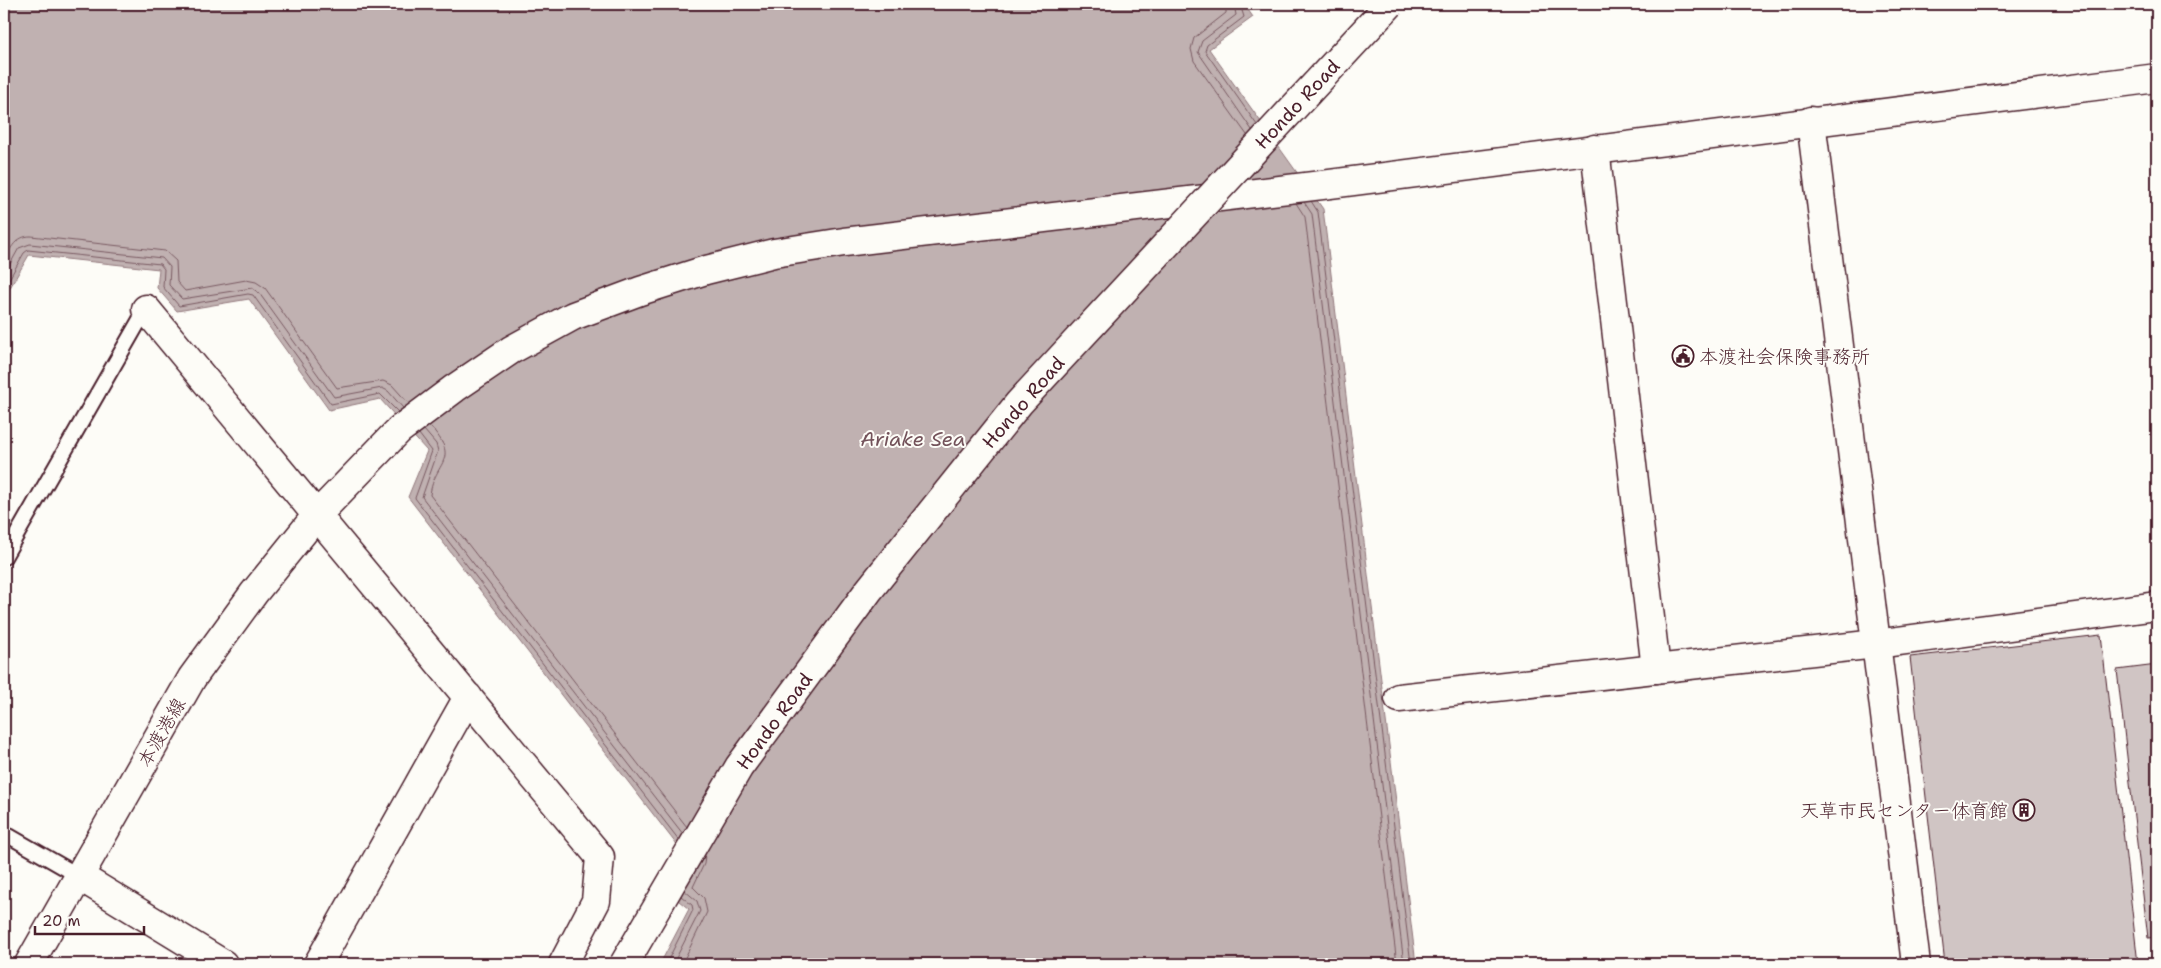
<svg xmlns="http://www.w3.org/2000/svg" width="2161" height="968" font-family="'Shantell Sans','Klee One',sans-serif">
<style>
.water{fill:#c0b1b1;stroke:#91777b}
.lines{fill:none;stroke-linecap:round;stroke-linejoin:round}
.shore{stroke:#795961;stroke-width:1}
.building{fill:#d0c5c4;stroke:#4a1f2b}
.lane-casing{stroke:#4a1f2b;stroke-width:18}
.street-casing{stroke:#4a1f2b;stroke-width:31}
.secondary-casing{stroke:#4a1f2b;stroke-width:31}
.lane{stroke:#fdfcf7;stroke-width:14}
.street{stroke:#fdfcf7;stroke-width:28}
.secondary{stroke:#fdfcf7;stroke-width:28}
.highway-bridge-casing{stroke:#4a1f2b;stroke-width:31;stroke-linecap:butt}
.highway-bridge{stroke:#fdfcf7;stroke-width:28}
.labels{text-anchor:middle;stroke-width:4;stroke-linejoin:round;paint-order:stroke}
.street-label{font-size:19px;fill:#4a1f2b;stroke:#fdfcf7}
.poi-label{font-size:19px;fill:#4a1f2b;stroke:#fdfcf7;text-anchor:start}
.water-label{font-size:20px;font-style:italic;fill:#73525a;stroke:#fdfcf7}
</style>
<rect width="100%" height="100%" fill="#fdfcf7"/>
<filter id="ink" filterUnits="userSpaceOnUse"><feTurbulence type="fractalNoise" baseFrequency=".02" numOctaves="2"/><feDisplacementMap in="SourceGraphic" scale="10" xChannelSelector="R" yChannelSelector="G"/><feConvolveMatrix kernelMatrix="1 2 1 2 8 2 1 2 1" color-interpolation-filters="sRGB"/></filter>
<g filter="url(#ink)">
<polygon class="water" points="4,4 1244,4 1253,17 1209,49 1323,209 1416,964 660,964 689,909 669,893 687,858 408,497 427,451 380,399 329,410 249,299 177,311 157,288 159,269 29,255 4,298"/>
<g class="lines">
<g class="shore">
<polyline points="1226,4 1226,13 1194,38 1191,49 1194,61 1247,135"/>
<polyline points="1234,4 1236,15 1202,41 1198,52 1252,130"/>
<polyline points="1240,4 1244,17 1207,45 1205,51 1257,125"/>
<polyline points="1311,201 1318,212 1411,964"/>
<polyline points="1304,202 1312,214 1404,964"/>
<polyline points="1296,203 1305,217 1397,964"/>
<path d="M4 260C11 248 16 236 31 236L165 251 176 261 177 282 185 291 246 280 256 282 265 288 337 388 383 381 392 385 409 404"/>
<polyline points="4,275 19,248 30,244 162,258 170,267 169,285 182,299 252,288 259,293 334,397 382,388 388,391 403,408"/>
<polyline points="4,288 24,253 28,250 160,264 164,269 163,287 179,306 248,294 253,295 331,404 380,394 398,412"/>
<path d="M430 426C462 461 434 461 430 495L687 827"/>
<polyline points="424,430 436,444 438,451 422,497 683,834"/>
<polyline points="419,434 432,451 415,498 679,840"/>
<polyline points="666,964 693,910 692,905 681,896"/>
<polyline points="673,964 700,911 697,901 684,890"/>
<polyline points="682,964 707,912 704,898 693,887 704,864 705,855"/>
</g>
</g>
<g class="building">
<polygon points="2101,635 2138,964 1945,964 1910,657"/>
<polygon points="2157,665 2157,937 2148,938 2117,670"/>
</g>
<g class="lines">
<g class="lane-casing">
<g id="lane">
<polyline points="4,557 146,309"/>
<polyline points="4,833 79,876"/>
</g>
</g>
<g class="street-casing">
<g id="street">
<polyline points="1811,121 1916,964"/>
<polyline points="1595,149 1656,669"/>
<polyline points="146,309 600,857 596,901 563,964"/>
<polyline points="1399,698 1876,644 2157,606"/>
<polyline points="79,876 223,964"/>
<polyline points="318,964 468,697"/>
</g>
</g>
<g class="secondary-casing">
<polyline id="secondary" points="29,964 192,678 254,593 317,515 399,430 455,388 511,350 573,316 640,291 706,270 774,253 844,242 1322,185 2157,78"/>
</g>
<use href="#lane" class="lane"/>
<use href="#street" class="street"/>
<use href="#secondary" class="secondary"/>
<g class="highway-bridge-casing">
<polyline id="highway-bridge" points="624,964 739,767 869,590 1019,403 1390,4"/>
</g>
<use href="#highway-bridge" class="highway-bridge"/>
</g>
</g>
<defs>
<g id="civic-ring" transform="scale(1.125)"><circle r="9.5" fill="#fdfcf7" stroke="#4a1f2b" stroke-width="1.5"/><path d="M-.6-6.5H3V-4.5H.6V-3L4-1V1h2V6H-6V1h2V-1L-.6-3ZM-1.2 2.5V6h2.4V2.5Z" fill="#4a1f2b"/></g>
<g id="building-ring" transform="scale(1.125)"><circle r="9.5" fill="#fdfcf7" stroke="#4a1f2b" stroke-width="1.5"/><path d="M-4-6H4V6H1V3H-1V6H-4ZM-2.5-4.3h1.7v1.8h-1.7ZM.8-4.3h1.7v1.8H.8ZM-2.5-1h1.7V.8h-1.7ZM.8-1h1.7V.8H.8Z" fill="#4a1f2b"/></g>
</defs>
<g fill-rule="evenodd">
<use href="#civic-ring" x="1683" y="356"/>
<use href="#building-ring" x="2024" y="810"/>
</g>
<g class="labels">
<g class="street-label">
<text transform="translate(1297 104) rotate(-47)" y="7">Hondo Road</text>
<text transform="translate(1023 402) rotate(-49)" y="7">Hondo Road</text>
<text transform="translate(774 721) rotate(-54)" y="7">Hondo Road</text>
<text transform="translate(161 732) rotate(-60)" y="7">本渡港線</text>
</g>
<g class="poi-label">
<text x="1699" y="363">本渡社会保険事務所</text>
<text x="2008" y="817" text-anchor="end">天草市民センター体育館</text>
</g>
<g class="water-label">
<text x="913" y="446">Ariake Sea</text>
</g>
</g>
<rect width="2161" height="968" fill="none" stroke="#fdfcf7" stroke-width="20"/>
<rect x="10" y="10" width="2141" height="948" fill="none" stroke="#4a1f2b" stroke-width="2" filter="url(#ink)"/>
<path d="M35 926v8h109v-8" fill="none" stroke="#4a1f2b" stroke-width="2.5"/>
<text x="42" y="926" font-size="15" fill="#4a1f2b" stroke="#fdfcf7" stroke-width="4" paint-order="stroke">20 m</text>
</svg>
